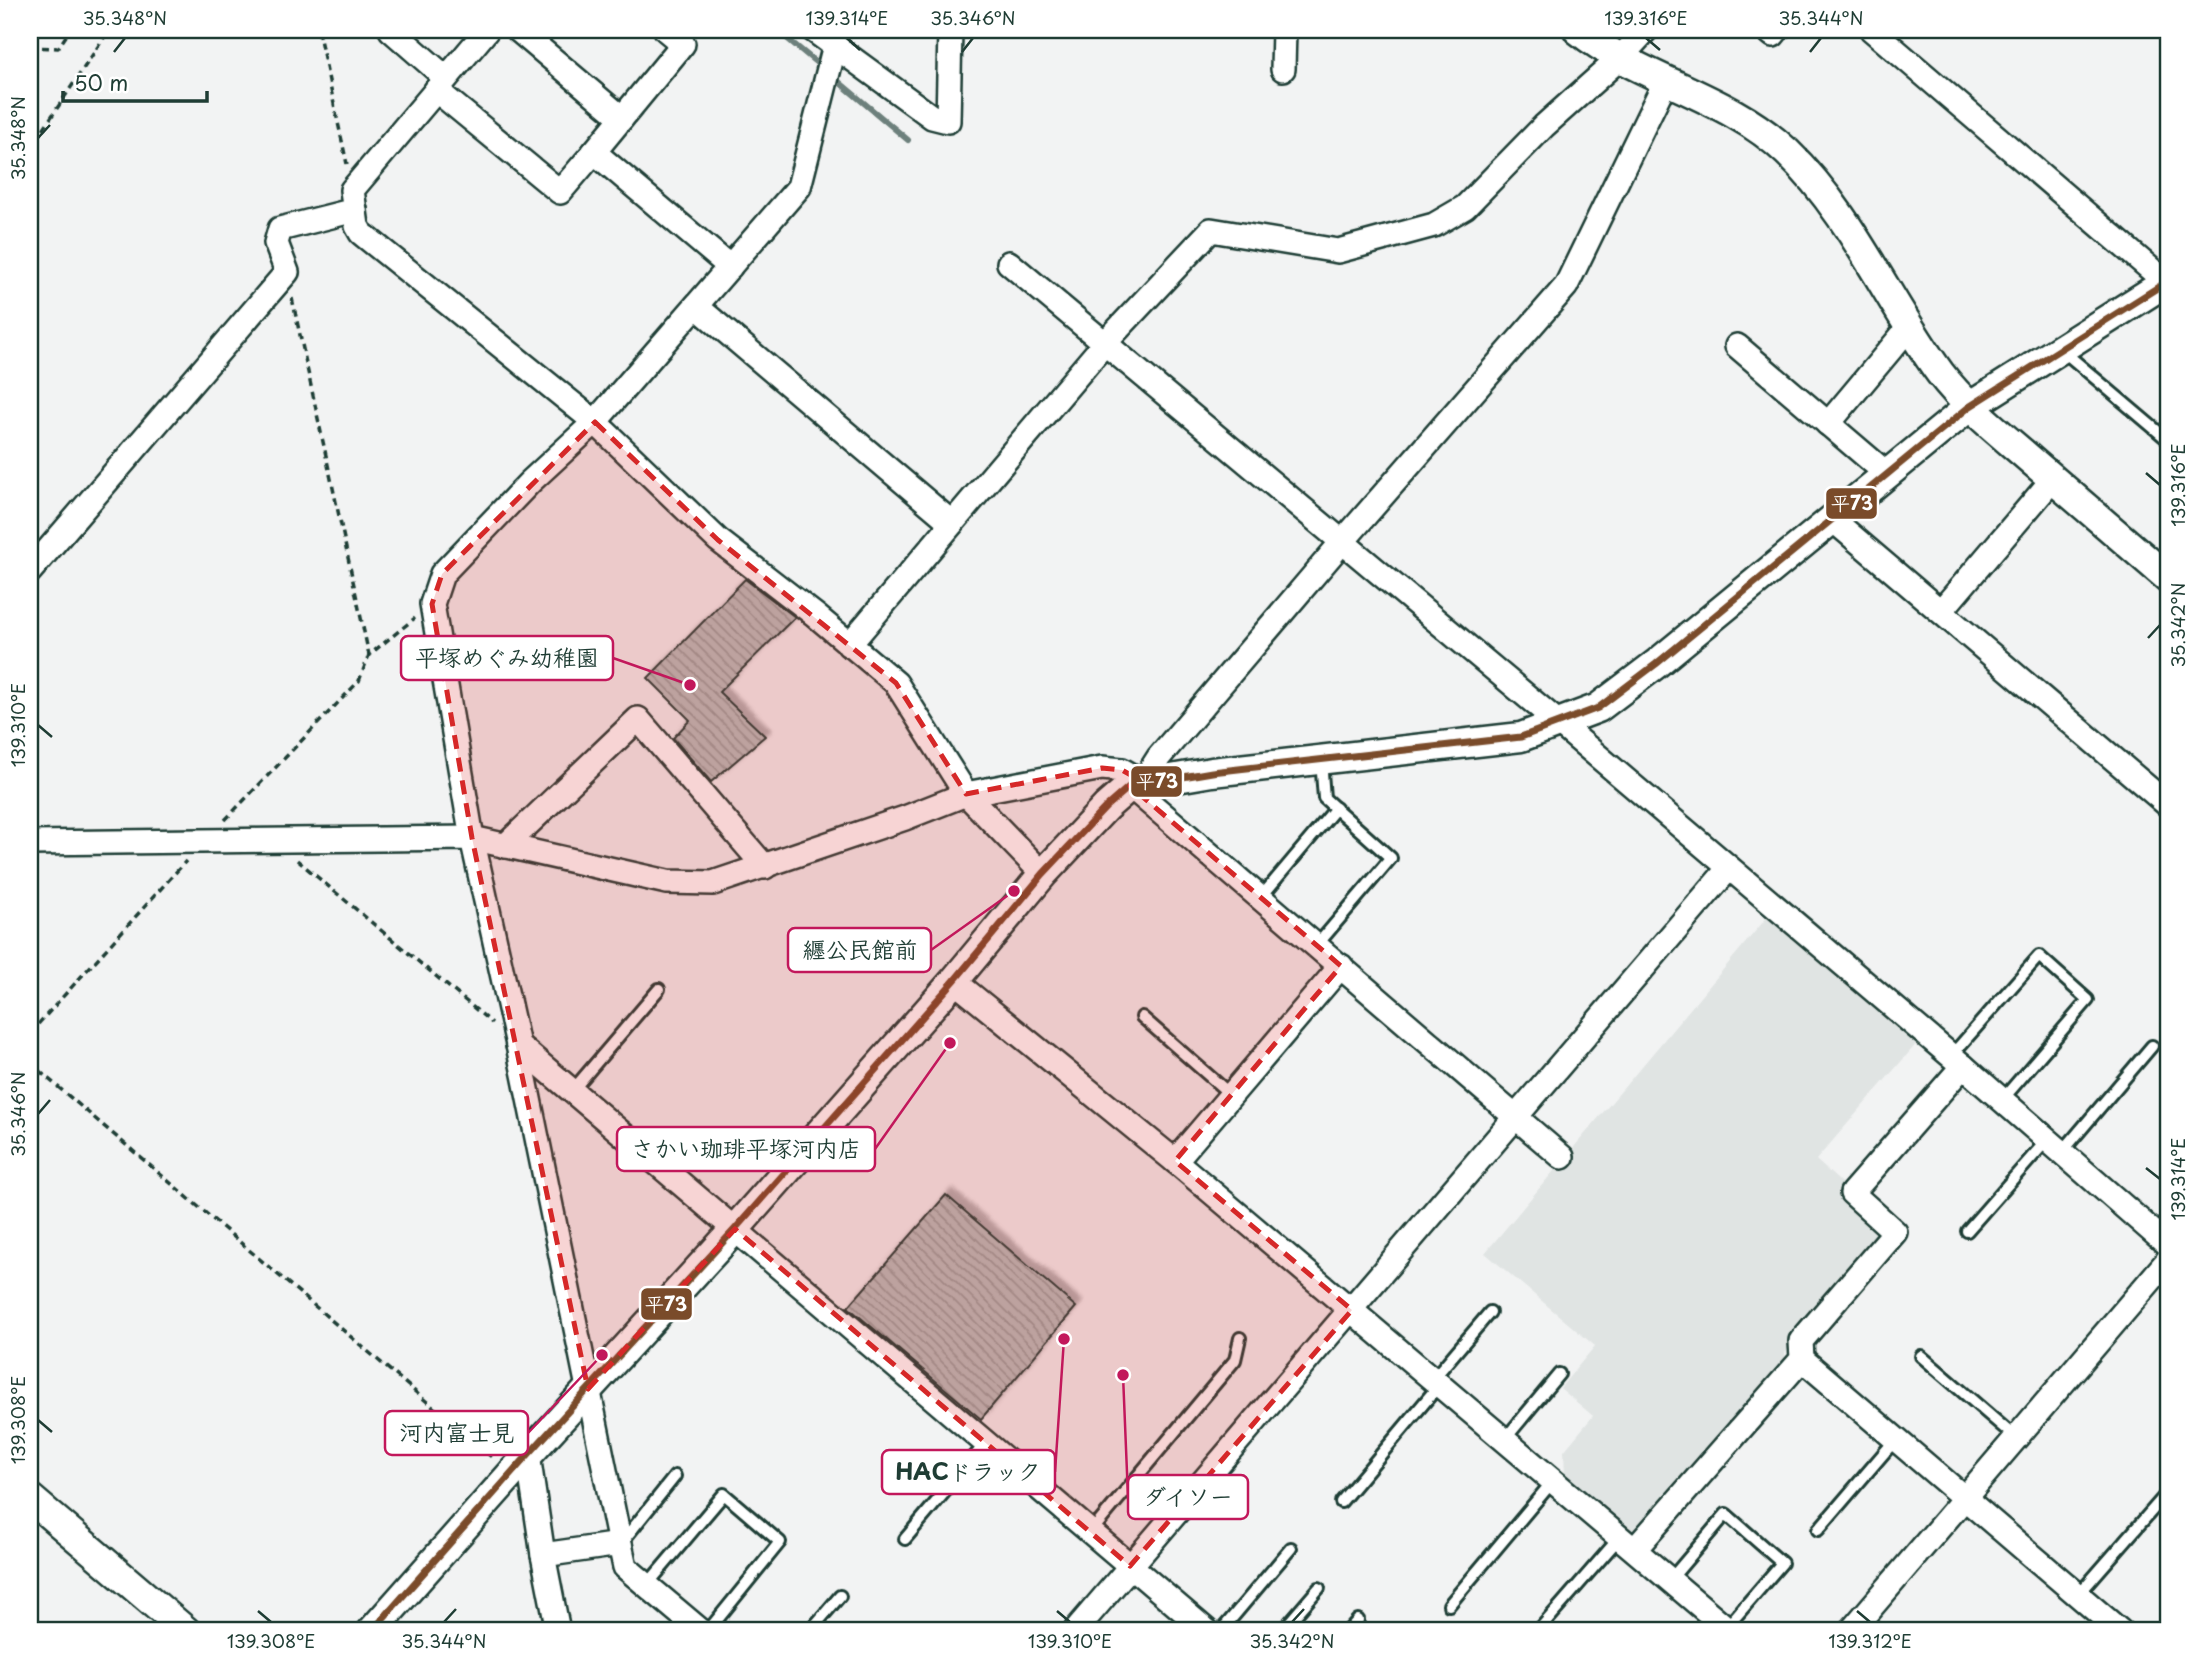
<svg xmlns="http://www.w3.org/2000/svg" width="2198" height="1661" font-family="'Playpen Sans','Klee One',sans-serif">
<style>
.built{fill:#e0e4e3}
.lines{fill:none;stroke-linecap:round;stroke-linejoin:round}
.stream{stroke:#6d807b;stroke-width:6}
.building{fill:url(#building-back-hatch);stroke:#1f3d34;stroke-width:2;filter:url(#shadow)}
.service-casing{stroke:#1f3d34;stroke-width:16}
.minor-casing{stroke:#1f3d34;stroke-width:28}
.tertiary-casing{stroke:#1f3d34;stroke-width:33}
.path{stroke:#1f3d34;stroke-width:3.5;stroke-dasharray:7 5;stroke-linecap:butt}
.service{stroke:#fff;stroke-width:10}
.minor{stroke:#fff;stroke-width:23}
.tertiary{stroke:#fff;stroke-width:28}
.bus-1-casing{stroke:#fff;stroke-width:12}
.bus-1{stroke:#7a4b2a;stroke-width:7}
.marked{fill:#d62828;fill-opacity:0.2;stroke:#d62828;stroke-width:5;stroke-dasharray:14 9;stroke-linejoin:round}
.ticks{fill:none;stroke:#1f3d34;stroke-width:2.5}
.leader{fill:none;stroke:#c2185b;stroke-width:2.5}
.callout-dot{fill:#c2185b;stroke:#fff;stroke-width:2.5}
.callout{fill:#fff;stroke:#c2185b;stroke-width:2.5}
.callout-label{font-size:23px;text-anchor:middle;font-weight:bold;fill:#1f3d34}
.line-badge{stroke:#fff;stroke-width:2.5}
.badge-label{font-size:19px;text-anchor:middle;font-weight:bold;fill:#fff}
.neatline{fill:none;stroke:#1f3d34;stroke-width:2.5}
.ticks-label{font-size:18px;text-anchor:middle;fill:#1f3d34}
</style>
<defs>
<pattern id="building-back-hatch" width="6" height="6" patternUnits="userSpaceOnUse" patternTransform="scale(1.75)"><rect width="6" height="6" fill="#b7c1bd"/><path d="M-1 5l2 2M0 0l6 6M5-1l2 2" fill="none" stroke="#949e9a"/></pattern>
<filter id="shadow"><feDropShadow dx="6" dy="-6" stdDeviation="2" flood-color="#0004"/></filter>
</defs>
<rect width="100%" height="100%" fill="#f2f3f3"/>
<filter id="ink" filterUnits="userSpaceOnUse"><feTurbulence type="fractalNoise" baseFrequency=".0143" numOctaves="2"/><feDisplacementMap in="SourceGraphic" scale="14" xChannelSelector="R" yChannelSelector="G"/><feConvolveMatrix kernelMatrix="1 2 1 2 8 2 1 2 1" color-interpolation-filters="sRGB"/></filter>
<g filter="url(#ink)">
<polygon class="built" points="1769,915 1918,1042 1816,1160 1848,1189 1881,1232 1882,1240 1785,1353 1786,1360 1639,1535 1631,1535 1565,1478 1564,1451 1593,1416 1560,1388 1595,1346 1485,1253"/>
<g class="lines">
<g class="stream">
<polyline points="777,30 824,69"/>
<polyline points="832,76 908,140"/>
</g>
</g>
<g class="building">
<polygon points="745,579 795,617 719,692 765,736 711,782 673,738 690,720 648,678"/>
<polygon points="946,1195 1076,1307 981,1419 848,1307"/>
</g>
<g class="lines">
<g class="service-casing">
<g id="service">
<polyline points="2063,351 2168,440"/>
<polyline points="1261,897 1336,808"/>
<polyline points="1317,945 1391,858 1324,798 1321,760"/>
<polyline points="1142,1017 1231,1095"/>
<polyline points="1951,1056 2039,956 2088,1000 2002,1100"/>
<polyline points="572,1091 659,989"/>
<polyline points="2062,1152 2152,1046"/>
<polyline points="1967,1231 2047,1140"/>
<polyline points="1921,1356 2016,1438"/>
<polyline points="1433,1379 1490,1312"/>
<polyline points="1505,1439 1559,1374"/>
<polyline points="1341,1502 1440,1384"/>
<polyline points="1818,1530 1896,1439"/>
<polyline points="1091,1532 1235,1360 1240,1338"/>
<polyline points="905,1539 986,1443"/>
<polyline points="622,1542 675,1476"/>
<polyline points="1670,1580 1726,1514 1782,1563 1726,1628"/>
<polyline points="647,1585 724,1494 780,1542 708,1631"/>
<polyline points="2078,1595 2168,1492"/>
<polyline points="1449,1605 1553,1481"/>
<polyline points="810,1631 840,1596"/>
<polyline points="1221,1631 1291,1548"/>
<polyline points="1282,1631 1319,1588"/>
<polyline points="1348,1631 1358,1620"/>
<polyline points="1538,1631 1620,1537"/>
</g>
</g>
<g class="minor-casing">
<g id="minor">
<polyline points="391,30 446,78"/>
<polyline points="487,30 352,190 357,226 361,233 595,422 718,540 815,615 896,683 966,794 1043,874"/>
<polyline points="518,30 622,118"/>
<polyline points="666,30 683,44 594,152 730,267"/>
<polyline points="813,30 932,117 948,121 950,30"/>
<polyline points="1767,30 1773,35 1777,30"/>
<polyline points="1872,30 2168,284"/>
<polyline points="1283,69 1284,30"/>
<polyline points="436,90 560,192 594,152"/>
<polyline points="1009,263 1560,724 1963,1066 2168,1245"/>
<polyline points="696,306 952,523"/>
<polyline points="1737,346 1887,474"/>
<polyline points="1828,424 1910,326"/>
<polyline points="1833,520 2168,805"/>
<polyline points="30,571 287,272 276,243 280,229 355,210"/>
<polyline points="1941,611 2053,479"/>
<polyline points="849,645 1104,344 1211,230 1338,251 1434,225 1465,207 1544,126 1620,58 1646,30"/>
<polyline points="1130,786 1562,1157"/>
<polyline points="30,843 472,838 667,882 713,883 905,818 966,794 1102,768 1122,770 1143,782 1159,757 1343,541 1566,286 1666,80"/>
<polyline points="505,846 638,719 765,867"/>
<polyline points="954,981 1175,1161 1730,1631"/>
<polyline points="518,1045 1207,1631"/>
<polyline points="1175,1161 1341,966"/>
<polyline points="1802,1359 2120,1631"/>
<polyline points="528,1455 543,1555 558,1631"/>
<polyline points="620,1544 518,1045 472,838 432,604 442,574 530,482 595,422 799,187 835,45"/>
<polyline points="1635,1549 1802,1359 1801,1341 1895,1232 1852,1193 1963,1066"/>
<polyline points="543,1555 620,1544 625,1567 701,1631"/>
<polyline points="1075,1631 1729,868"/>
<polyline points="1851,1631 2168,1260"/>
</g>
</g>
<g class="tertiary-casing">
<g id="tertiary">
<path d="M1578 30C1642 81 1727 95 1787 152 1851 213 1888 302 1940 373 1966 407 2000 433 2032 461 2077 500 2123 539 2168 578"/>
<polyline points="30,1498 186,1631"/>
<polyline points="372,1631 528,1455 735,1229 954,981 1043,874 1106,807 1130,786 1212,772 1521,737 1598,708 1656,664 1969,407 2168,281"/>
</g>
</g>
<g class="path">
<polyline points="318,30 347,164"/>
<polyline points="30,47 58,48 70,30"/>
<polyline points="30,149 109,30"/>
<polyline points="292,298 369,655"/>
<polyline points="225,820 359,681 369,655 415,618"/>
<polyline points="297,860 492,1023"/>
<polyline points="30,1033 186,861"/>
<polyline points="30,1063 494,1459"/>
</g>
<use href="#service" class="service"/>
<use href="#minor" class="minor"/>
<use href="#tertiary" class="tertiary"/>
<g class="bus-1-casing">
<polyline id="bus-1" points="372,1631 528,1455 735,1229 954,981 1043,874 1106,807 1130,786 1212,772 1521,737 1598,708 1656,664 1969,407 2168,281"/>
</g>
<use href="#bus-1" class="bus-1"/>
</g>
</g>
<path class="marked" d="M595 422 718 540 896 683 966 794 1102 768 1122 770 1143 782 1130 786 1341 966 1175 1161 1352 1310 1130 1566 735 1229 588 1389 472 838 432 604 442 574Z"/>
<path class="ticks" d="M847 38 860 50M1646 38 1660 50M114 52 125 38M962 52 973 38M1810 52 1821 38M38 138 50 125M2146 473 2160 485M2148 638 2160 625M38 725 52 737M38 1114 50 1100M2146 1168 2160 1179M38 1420 52 1432M258 1611 271 1622M1057 1611 1070 1622M1857 1611 1870 1622M444 1622 456 1609M1292 1622 1304 1609"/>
<path class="leader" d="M690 685L613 658M1014 891L931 950M950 1043L875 1149M602 1355L528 1433M1064 1339L1055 1472M1123 1375L1128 1497"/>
<g class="callout-dot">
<circle cx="690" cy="685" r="7"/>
<circle cx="1014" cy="891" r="7"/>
<circle cx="950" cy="1043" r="7"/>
<circle cx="602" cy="1355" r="7"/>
<circle cx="1064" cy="1339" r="7"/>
<circle cx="1123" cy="1375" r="7"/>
</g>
<g class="callout">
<rect x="401" y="636" width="212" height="44" rx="7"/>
<rect x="788" y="928" width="143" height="44" rx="7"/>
<rect x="617" y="1127" width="258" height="44" rx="7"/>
<rect x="385" y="1411" width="143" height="44" rx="7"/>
<rect x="882" y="1450" width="173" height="44" rx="7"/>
<rect x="1128" y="1475" width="120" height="44" rx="7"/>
</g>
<g class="callout-label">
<text x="507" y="666">平塚めぐみ幼稚園</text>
<text x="860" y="958">纒公民館前</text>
<text x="746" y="1157">さかい珈琲平塚河内店</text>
<text x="457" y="1441">河内富士見</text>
<text x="968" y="1480">HACドラック</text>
<text x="1188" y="1505">ダイソー</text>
</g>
<g class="line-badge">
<rect x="1825" y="487" width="53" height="33" rx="7" fill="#7a4b2a"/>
<rect x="1130" y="765" width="53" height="33" rx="7" fill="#7a4b2a"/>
<rect x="640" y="1287" width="53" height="34" rx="7" fill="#7a4b2a"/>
</g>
<g class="badge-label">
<text x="1852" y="510">平73</text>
<text x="1157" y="788">平73</text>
<text x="666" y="1311">平73</text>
</g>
<rect width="2198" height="1661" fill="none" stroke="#fff" stroke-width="77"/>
<path d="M63 91v10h144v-10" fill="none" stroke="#1f3d34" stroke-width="3.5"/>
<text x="74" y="91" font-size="21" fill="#1f3d34" stroke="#ffffff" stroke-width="5" paint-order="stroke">50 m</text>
<rect x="38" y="38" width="2122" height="1584" class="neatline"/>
<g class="ticks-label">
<text x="125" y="25">35.348°N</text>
<text x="847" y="25">139.314°E</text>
<text x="973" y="25">35.346°N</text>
<text x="1646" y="25">139.316°E</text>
<text x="1821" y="25">35.344°N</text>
<text transform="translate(19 138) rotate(-90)" y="6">35.348°N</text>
<text transform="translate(2179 485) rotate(-90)" y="6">139.316°E</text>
<text transform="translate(2179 625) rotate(-90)" y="6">35.342°N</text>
<text transform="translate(19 725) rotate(-90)" y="6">139.310°E</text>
<text transform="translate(19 1114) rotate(-90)" y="6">35.346°N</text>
<text transform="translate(2179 1179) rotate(-90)" y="6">139.314°E</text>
<text transform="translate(19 1420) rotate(-90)" y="6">139.308°E</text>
<text x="271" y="1648">139.308°E</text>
<text x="444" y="1648">35.344°N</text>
<text x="1070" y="1648">139.310°E</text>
<text x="1292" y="1648">35.342°N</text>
<text x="1870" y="1648">139.312°E</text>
</g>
</svg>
